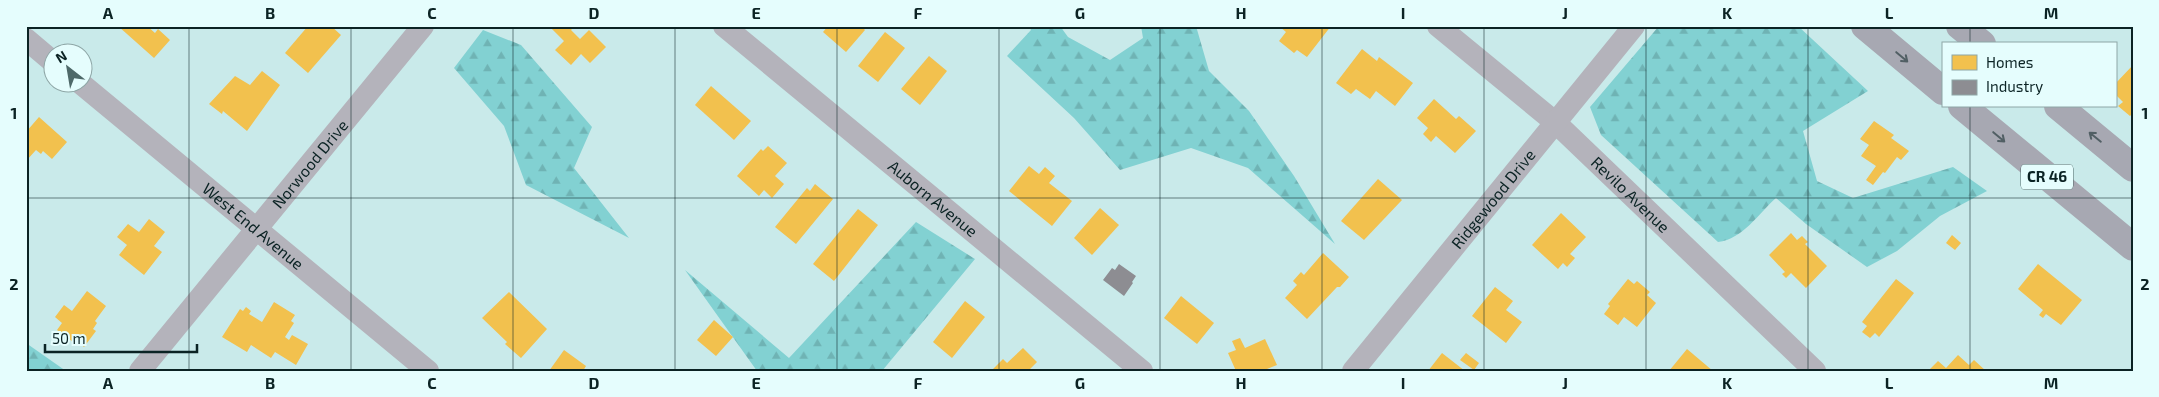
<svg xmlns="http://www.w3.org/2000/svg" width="2159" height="397" font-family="'Exo 2',sans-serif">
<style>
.forest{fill:url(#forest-firs)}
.homes{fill:#f2c14e}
.industry{fill:#8d8d92}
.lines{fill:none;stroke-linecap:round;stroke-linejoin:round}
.minor{stroke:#b4b3bb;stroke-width:22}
.trunk{stroke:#a7a8b2;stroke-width:28}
.oneway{stroke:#515f64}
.grid{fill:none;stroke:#0b2324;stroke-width:1;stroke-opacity:0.55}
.labels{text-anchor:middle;stroke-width:5;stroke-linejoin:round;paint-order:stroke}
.shield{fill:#e5fdfd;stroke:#4c6465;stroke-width:1}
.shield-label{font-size:15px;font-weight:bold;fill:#0b2324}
.street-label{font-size:16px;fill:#0b2324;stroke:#e5fdfd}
.neatline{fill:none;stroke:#0b2324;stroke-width:2}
.grid-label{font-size:16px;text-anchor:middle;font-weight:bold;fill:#0b2324}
</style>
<defs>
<pattern id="forest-firs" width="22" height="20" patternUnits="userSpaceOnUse" patternTransform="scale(1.25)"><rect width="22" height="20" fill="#82d1d2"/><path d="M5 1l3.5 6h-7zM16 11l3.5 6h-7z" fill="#6fb3b4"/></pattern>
</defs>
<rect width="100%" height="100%" fill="#c9eaea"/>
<g class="forest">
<polygon points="1029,26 1060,26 1068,37 1110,60 1143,38 1141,26 1196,26 1209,71 1249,111 1294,176 1335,244 1248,168 1191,148 1120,170 1074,118 1007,56 1031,30"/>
<path d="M1659 26H1798L1868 91 1803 131 1817 181 1853 198 1953 167 1987 191 1940 216 1897 251 1867 267 1806 224 1776 198C1758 214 1743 239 1718 242L1601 135 1590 107Z"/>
<polygon points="483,30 521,45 592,127 574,168 629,238 526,185 504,126 454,68"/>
<polygon points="916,222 975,259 882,371 757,371 685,270 789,358"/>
<polygon points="26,343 66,371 26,371"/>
</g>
<g class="homes">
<polygon points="118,26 147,26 155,33 158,29 170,40 154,58"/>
<polygon points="308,26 331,26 341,35 308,73 285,53"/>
<polygon points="549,26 575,26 571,30 580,39 589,30 606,47 590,63 581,54 571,65 555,50 564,41"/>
<polygon points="828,26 861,26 865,30 846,52 823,32"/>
<polygon points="1279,26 1331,26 1307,57 1297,50 1294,53 1279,41 1286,32"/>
<polygon points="885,32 905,48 878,82 858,66"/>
<polygon points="1362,49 1377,61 1379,57 1413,83 1395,106 1376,91 1370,99 1356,89 1351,94 1336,83"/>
<polygon points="929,56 947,71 920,105 901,89"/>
<polygon points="2133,65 2133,113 2130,116 2118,106 2123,102 2115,94 2115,84"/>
<polygon points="262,71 280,85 247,131 223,111 222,114 209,104 235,76 250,85"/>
<polygon points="711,86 751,121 734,140 695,105"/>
<polygon points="1434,99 1456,119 1459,116 1476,131 1455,153 1436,136 1431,142 1423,134 1428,128 1417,118"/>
<polygon points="39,117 67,142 52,159 43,151 41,154 36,150 26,161 26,132"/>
<polygon points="1874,121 1894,135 1891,138 1909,151 1901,160 1897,157 1885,173 1883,172 1873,185 1866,180 1876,166 1861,156 1869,145 1860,139"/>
<polygon points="768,146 787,163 775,176 784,184 772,198 764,190 759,196 737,176 761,149 763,151"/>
<polygon points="1029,166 1039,174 1045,167 1055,176 1049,183 1072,201 1052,226 1009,191"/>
<polygon points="1378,179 1402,200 1364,240 1341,221"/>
<polygon points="815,184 833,199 796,244 775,227 807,188 810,191"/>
<polygon points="1100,208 1119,225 1092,255 1074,238"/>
<polygon points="858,209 878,225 834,281 813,264"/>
<polygon points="1561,213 1586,237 1570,254 1575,258 1567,267 1563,263 1558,269 1532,245"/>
<polygon points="149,219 165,232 154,246 162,252 144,275 119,255 127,245 117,237 128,224 139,232"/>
<polygon points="1791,233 1797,240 1802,236 1808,242 1805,244 1827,266 1806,288 1791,273 1786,278 1782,274 1785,272 1769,255"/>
<polygon points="1952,235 1961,243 1955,250 1946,243"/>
<polygon points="1323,253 1349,277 1340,287 1337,287 1307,319 1285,298 1297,285 1293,281 1301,272 1304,275"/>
<polygon points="2038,264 2082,300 2061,325 2046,314 2043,318 2039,315 2043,310 2018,289"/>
<polygon points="1628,279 1634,284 1637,281 1650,292 1647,295 1656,303 1637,327 1624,317 1618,325 1604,314 1610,306 1608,304"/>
<polygon points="1896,279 1914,293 1879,337 1875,333 1870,338 1862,332 1867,326 1862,322"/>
<polygon points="1495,287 1513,301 1506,310 1522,322 1506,343 1472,316"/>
<polygon points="87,291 106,306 95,321 97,323 93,329 96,331 84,347 79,342 77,345 57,330 62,323 55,317 64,305 72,311"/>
<polygon points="509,292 547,329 521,358 505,344 507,342 482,318"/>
<polygon points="1181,296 1214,323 1197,344 1164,318"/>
<polygon points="965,301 985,317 952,358 933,342"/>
<polygon points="274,302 295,315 291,321 294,323 285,337 289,340 292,335 308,344 296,365 275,352 271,358 251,345 247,352 222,337 240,309 243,311 246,307 251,311 249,314 262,322"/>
<polygon points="714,320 733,337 716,356 697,340"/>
<polygon points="1240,338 1245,348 1265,339 1277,365 1262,371 1236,371 1228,353 1236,350 1232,341"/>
<polygon points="1023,348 1037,362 1028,371 991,371 1003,359 1007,363"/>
<polygon points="1687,349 1713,371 1669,371"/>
<polygon points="564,350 586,366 583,371 549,371"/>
<polygon points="1442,353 1465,371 1428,371"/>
<polygon points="1466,353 1479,363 1474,370 1460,360"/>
<polygon points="1958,355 1969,365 1974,360 1986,371 1928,371 1938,361 1946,368"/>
</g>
<polygon class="industry" points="1119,264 1136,276 1132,282 1133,283 1124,296 1103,280 1112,268 1115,270"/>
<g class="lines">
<g class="minor">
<path id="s1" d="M724 26 1142 371"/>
<path id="s2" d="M1438 26 1556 123 1815 371"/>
<polyline points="26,39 52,61"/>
<path id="s3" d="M79 82 428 371"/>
<path id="s4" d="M140 371 423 26"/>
<path id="s5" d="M1353 371 1634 26"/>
</g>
<g class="trunk">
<polyline points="1865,26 1943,91"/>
<polyline points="1960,26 1982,44"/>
<polyline points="1962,106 2133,247"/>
<polyline points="2058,106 2133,168"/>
</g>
</g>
<defs><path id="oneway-shaft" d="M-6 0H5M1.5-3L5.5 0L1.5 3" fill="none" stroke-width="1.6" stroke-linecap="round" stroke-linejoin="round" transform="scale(1.25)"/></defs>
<g class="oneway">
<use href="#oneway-shaft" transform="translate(1902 57) rotate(40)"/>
<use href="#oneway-shaft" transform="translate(1999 137) rotate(40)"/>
<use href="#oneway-shaft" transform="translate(2095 137) rotate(-141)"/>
</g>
<path class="grid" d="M189 26V371M351 26V371M513 26V371M675 26V371M837 26V371M999 26V371M1160 26V371M1322 26V371M1484 26V371M1646 26V371M1808 26V371M1970 26V44M1970 106V371M26 198H2133"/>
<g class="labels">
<rect class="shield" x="2021" y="164.5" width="52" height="25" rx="4"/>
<g class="shield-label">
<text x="2047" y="182">CR 46</text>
</g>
<g class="street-label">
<text dy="6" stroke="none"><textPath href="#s4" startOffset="268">Norwood Drive</textPath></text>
<text dy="6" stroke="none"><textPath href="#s2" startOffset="256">Revilo Avenue</textPath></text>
<text dy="6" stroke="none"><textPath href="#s1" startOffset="271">Auborn Avenue</textPath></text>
<text dy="6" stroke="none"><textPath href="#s5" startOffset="222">Ridgewood Drive</textPath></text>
<text dy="6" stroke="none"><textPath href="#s3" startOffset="226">West End Avenue</textPath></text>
</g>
</g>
<rect width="2159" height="397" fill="none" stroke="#e5fdfd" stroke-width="55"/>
<rect x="1942" y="42" width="175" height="65" fill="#e5fdfd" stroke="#8ea6a6"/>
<rect x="1952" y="55" width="25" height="15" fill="#f2c14e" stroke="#8ea6a6"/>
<text x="1986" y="68" font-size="15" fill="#0b2324">Homes</text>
<rect x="1952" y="80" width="25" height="15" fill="#8d8d92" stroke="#8ea6a6"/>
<text x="1986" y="92" font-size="15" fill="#0b2324">Industry</text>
<g transform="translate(68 68) rotate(329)"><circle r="24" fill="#e5fdfd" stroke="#8ea6a6"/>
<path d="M0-4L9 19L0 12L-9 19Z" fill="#4e6969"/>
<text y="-8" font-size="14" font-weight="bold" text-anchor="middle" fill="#0b2324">N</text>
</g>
<path d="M45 344v8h152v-8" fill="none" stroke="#0b2324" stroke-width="2.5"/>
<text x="52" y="344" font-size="15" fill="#0b2324" stroke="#e5fdfd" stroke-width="4" paint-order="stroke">50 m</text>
<rect x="28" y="28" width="2104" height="342" class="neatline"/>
<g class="grid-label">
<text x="108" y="19">A</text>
<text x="270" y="19">B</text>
<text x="432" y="19">C</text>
<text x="594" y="19">D</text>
<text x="756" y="19">E</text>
<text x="918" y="19">F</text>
<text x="1080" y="19">G</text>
<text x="1241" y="19">H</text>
<text x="1403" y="19">I</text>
<text x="1565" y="19">J</text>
<text x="1727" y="19">K</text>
<text x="1889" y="19">L</text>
<text x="2051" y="19">M</text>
<text x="14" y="119">1</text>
<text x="2145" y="119">1</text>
<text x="14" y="290">2</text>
<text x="2145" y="290">2</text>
<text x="108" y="389">A</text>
<text x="270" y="389">B</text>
<text x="432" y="389">C</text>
<text x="594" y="389">D</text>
<text x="756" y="389">E</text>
<text x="918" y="389">F</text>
<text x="1080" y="389">G</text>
<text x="1241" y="389">H</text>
<text x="1403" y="389">I</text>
<text x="1565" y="389">J</text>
<text x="1727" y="389">K</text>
<text x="1889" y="389">L</text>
<text x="2051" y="389">M</text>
</g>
</svg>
